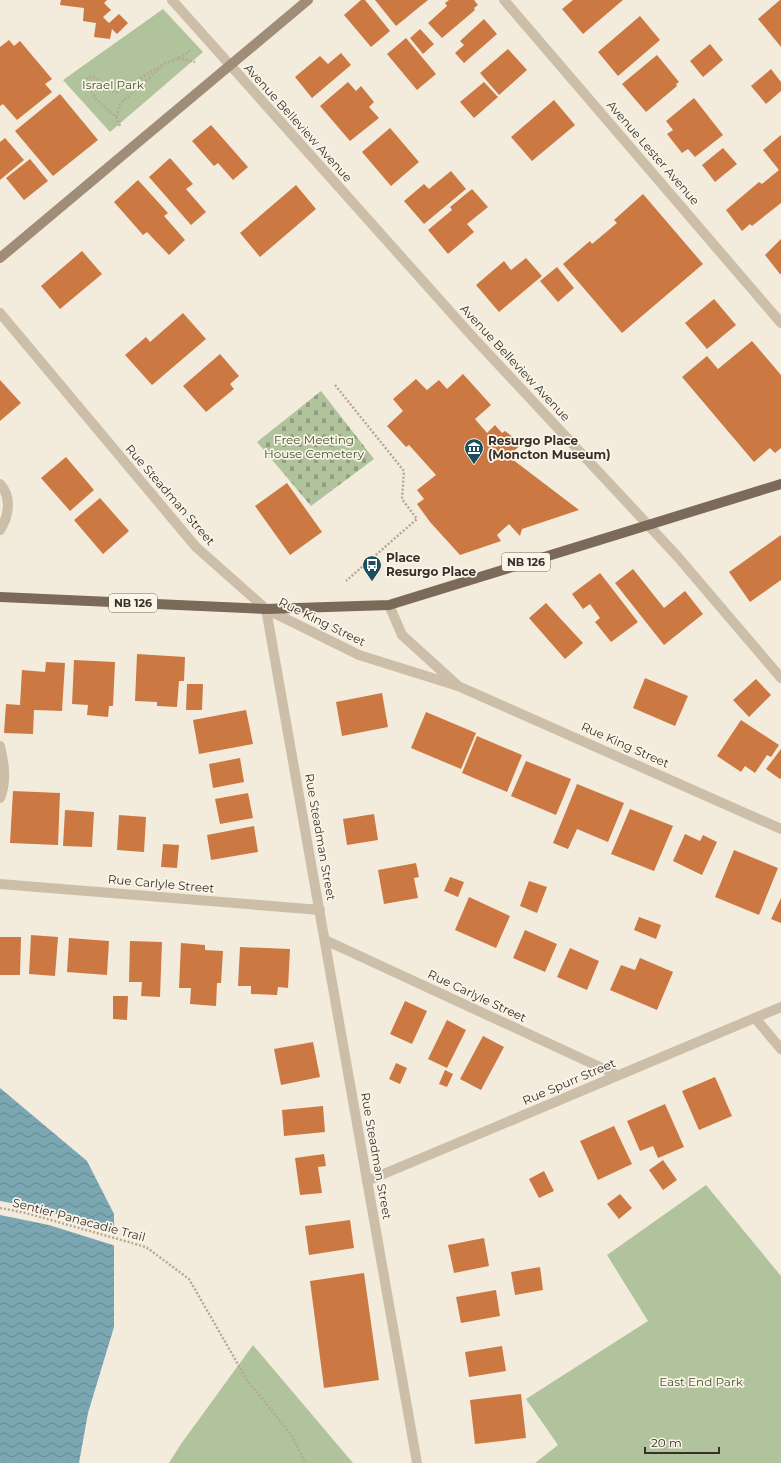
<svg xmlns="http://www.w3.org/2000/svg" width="781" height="1463" font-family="Montserrat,sans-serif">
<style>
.cemetery{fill:url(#cemetery-stones)}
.green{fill:#b0c39c}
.water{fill:url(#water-waves)}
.pier{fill:#f3ecdd}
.building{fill:#cc7843}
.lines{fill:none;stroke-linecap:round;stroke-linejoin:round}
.path{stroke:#b8a892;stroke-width:2.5;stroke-dasharray:2 2;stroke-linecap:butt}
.service{stroke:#ccbea8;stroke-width:10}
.minor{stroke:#ccbea8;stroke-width:10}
.secondary{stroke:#a08d79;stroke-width:10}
.primary{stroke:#7b6a59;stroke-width:10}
.labels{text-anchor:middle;stroke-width:3.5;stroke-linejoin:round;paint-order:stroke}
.shield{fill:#fbf5e9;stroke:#736b62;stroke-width:1}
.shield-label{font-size:11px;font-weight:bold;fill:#393028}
.park-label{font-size:12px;fill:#41582b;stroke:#fbf5e9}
.street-label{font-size:12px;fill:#393028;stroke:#fbf5e9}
.poi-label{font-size:12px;font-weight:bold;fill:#393028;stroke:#fbf5e9;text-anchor:start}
</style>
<defs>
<pattern id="cemetery-stones" width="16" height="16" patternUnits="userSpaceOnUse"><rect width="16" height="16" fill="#b0c39c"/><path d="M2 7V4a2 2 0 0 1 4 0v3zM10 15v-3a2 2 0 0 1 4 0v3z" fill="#909f7f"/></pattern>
<pattern id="water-waves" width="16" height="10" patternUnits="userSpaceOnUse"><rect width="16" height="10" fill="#7aa7b2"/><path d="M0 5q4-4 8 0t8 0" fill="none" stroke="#658891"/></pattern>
</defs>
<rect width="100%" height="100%" fill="#f3ecdd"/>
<polygon class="cemetery" points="321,391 374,459 311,506 257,442"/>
<g class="green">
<polygon points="163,9 203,52 110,132 63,80"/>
<polygon points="706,1185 781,1276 781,1463 535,1463 558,1445 526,1399 648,1321 607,1255"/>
<polygon points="253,1345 353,1463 169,1463 181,1444"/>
</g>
<polygon class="water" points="0,1088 87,1161 114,1214 114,1327 88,1413 79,1463 0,1463"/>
<polygon class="pier" points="0,1201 32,1207 116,1231 116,1246 49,1225 0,1215"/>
<g class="building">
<polygon points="61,0 107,0 104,3 111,10 103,17 109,23 119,14 128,23 117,34 112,29 110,39 94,37 96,23 83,21 84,8 60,5"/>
<polygon points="361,0 365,0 390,31 371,47 344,15"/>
<polygon points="375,0 428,0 396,26"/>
<polygon points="449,0 474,0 478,5 474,8 475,10 442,38 428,23 447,6 445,3"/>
<polygon points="573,0 623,0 583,34 562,9"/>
<polygon points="780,0 781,0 781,47 758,19"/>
<polygon points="640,16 660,40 618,76 598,52"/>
<polygon points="484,19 497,34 464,63 455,53 464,45 460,41"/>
<polygon points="420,29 434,44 423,54 410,38"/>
<polygon points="406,38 436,74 417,90 387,54"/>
<polygon points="9,40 14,46 20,41 52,79 45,84 52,92 17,120 3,104 0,106 0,47"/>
<polygon points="710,44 723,60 703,77 690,61"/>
<polygon points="508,49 527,70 499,95 480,73"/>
<polygon points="341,53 351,65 312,98 295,77 320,56 328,64"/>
<polygon points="657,55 679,82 676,84 677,86 646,112 622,84"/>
<polygon points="771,69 781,82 781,91 766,104 751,86"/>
<polygon points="348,82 356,91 361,86 374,102 369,107 379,118 350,141 320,106"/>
<polygon points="484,82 498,97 474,118 460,102"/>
<polygon points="60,94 98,140 53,176 15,131"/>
<polygon points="694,98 723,135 695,157 688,149 682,153 667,134 673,130 666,121"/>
<polygon points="554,100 575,125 532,161 511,137"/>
<polygon points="211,125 248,167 233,180 218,163 214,166 192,141"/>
<polygon points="390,128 419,162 391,186 362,152"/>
<polygon points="781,135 781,203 752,226 750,224 742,231 726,210 759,182 762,184 779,170 763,150"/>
<polygon points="5,138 24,160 0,180 0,142"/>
<polygon points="723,148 737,164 715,182 702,165"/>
<polygon points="170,158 193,184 186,189 206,212 191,225 149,177"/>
<polygon points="30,159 48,181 24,200 6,178"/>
<polygon points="451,171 466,189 424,224 404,201 424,184 429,189"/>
<polygon points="138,180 168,213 164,216 185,240 169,255 147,232 143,235 114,202"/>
<polygon points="296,185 316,209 260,257 240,233"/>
<polygon points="472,189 488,207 467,224 474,232 448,254 428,230 452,210 450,207"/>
<polygon points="643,194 703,264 622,333 563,264 590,241 592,244 617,223 614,220"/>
<polygon points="781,239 781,274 780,274 765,255"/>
<polygon points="82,251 102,274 60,309 41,286"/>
<polygon points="526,258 542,276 499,312 476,285 504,261 511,270"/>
<polygon points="557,267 574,288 558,302 540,281"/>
<polygon points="714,299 736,325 707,349 685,323"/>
<polygon points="183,313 206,339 152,385 125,355 146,337 150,342"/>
<polygon points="752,341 781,375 781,448 775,453 770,448 754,462 682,377 707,356 718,369"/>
<polygon points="220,354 239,376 230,384 234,389 206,412 183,386"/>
<polygon points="463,374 491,405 475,419 487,433 495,425 502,433 505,431 522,444 508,456 579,510 522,529 520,536 509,524 497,535 501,541 460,555 430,522 417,504 424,499 417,490 436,475 409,445 406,447 387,426 403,411 393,399 416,379 427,390 439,380 447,389"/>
<polygon points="0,380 21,403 0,421"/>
<polygon points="66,457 94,490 70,511 41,478"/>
<polygon points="287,483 322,532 290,555 255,506"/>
<polygon points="100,498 129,531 103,554 74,520"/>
<polygon points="781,535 781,580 750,602 729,572"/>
<polygon points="633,569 664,608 685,591 703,614 664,645 615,583"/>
<polygon points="600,573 638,622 611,642 595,622 600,618 590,604 583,609 572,594"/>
<polygon points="546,603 583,643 565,659 529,618"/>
<polygon points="137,654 185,657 184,681 179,681 177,707 157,706 157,702 135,701"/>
<polygon points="74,660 115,662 113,706 109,706 108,717 87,715 88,705 72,704"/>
<polygon points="46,662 65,663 62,711 34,710 33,734 4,733 6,704 20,705 22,670 45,672"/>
<polygon points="645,678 688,696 675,726 633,708"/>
<polygon points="756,679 771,695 749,717 733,700"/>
<polygon points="187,684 203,684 202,710 186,710"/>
<polygon points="382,693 388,727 342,736 336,702"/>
<polygon points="246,710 253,744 199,754 193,720"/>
<polygon points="426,712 476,733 461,769 411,748"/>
<polygon points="741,720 779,745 771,757 767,755 755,773 745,766 741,772 717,756"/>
<polygon points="477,736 522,755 507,792 462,773"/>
<polygon points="781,749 781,778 780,779 766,769"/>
<polygon points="240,758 244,782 213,788 209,764"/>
<polygon points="526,761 571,779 556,815 511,796"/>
<polygon points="577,784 624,803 608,842 577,829 568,849 553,843"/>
<polygon points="13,791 60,793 58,845 10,843"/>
<polygon points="248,793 253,818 220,824 215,799"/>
<polygon points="630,809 673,826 654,871 611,854"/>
<polygon points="65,810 94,812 92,847 63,846"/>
<polygon points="374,814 378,840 347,845 343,819"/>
<polygon points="119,815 146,817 144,852 117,850"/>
<polygon points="254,826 258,852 211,860 207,835"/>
<polygon points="685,834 700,841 703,835 717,842 702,875 673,861"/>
<polygon points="163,844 179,845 177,868 161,867"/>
<polygon points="734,850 778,868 759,915 715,897"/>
<polygon points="416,863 419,877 414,878 418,898 384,904 378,870"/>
<polygon points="450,877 464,882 458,897 444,891"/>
<polygon points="529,881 547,887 537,913 520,906"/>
<polygon points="469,897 510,916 496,948 455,930"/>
<polygon points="781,898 781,923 771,919"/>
<polygon points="639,917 661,925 656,939 634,930"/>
<polygon points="525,930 557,944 545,972 513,958"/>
<polygon points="31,935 58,937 55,976 29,974"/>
<polygon points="0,937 21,937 20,975 0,975"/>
<polygon points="69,938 109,941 107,975 67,972"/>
<polygon points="130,941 162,942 160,997 141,996 142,982 129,982"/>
<polygon points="181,943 205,945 205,950 223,951 221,983 217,983 216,1006 190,1004 191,988 179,988"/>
<polygon points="240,947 290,949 288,988 278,987 277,995 251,994 251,986 238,986"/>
<polygon points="570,948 599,961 587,990 557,977"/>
<polygon points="640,958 673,972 657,1010 610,990 621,965 635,970"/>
<polygon points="113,996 128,996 127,1020 113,1019"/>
<polygon points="405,1001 427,1011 412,1044 390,1034"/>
<polygon points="447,1020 466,1030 447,1068 428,1059"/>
<polygon points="483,1036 504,1047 481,1090 460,1079"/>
<polygon points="313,1042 320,1077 281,1085 274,1049"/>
<polygon points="396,1063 407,1068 400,1084 389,1079"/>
<polygon points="445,1070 453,1074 447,1087 439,1084"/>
<polygon points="715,1077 732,1116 699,1130 682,1091"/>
<polygon points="665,1104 684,1147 658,1158 653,1146 640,1151 627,1121"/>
<polygon points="323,1106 325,1132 284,1136 282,1110"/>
<polygon points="614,1126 632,1164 598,1180 580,1141"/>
<polygon points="324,1154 326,1166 318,1167 322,1193 300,1195 295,1158"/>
<polygon points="663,1160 677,1180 663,1190 649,1170"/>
<polygon points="544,1171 554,1191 539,1198 529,1179"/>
<polygon points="620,1194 632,1208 619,1219 607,1204"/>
<polygon points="350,1220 354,1248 309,1255 305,1226"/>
<polygon points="484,1238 489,1266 454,1273 448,1245"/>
<polygon points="540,1267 543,1290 515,1295 511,1272"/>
<polygon points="364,1273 379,1380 324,1388 310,1281"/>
<polygon points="496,1290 500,1316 461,1323 456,1297"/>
<polygon points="502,1346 506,1371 469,1377 465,1352"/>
<polygon points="521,1394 526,1438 475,1444 470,1400"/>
</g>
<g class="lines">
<g class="path">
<polyline points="178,58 195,62"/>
<polyline points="116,117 120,104 161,67"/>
<polyline points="120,126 116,117 96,99 85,82 88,77 94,77 111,91 117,92 164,64 183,56 191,49"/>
<polyline points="335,385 404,471 402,499 417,519 346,581"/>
<polyline points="0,1208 26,1213 146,1247 189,1279 247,1380 292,1436 305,1463"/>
</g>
<g class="service">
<path d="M0 484C12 497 9 516 0 530"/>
<path d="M0 746C4 763 7 781 0 798"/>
</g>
<g class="minor">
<polyline points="172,0 471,335 677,556 781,678"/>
<polyline points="504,0 781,323"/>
<polyline points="0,313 196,547 266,609 359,655 458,686 781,829"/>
<polyline points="389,605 402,635 456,684"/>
<polyline points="266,609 417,1463"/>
<polyline points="0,884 320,910"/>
<polyline points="325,940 617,1075"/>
<polyline points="755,1018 781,1049"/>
<polyline points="367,1181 781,1007"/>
</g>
<polyline class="secondary" points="0,258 308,0"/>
<polyline class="primary" points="0,597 266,609 389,605 781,484"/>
</g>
<defs>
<g id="museum-pin" transform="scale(1)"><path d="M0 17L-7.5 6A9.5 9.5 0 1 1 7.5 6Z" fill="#1c4f5d" stroke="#fbf5e9"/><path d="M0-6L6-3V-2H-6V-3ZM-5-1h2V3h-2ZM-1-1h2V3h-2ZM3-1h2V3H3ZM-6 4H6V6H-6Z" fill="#fff"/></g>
<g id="bus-pin" transform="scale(1)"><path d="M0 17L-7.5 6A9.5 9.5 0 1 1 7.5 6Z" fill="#1c4f5d" stroke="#fbf5e9"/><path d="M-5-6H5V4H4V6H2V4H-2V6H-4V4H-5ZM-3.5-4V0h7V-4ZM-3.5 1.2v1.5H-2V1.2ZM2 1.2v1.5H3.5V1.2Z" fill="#fff"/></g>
</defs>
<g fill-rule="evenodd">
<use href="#museum-pin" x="474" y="448"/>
<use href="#bus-pin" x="372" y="565"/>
</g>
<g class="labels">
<g class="shield">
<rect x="502" y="553" width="48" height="18" rx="3"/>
<rect x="109" y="594" width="48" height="18" rx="3"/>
</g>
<g class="shield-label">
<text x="526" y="566">NB 126</text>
<text x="133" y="607">NB 126</text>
</g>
<g class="park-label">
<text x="113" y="89">Israel Park</text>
<text x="314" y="444">Free Meeting<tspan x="314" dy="14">House Cemetery</tspan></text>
<text x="701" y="1386">East End Park</text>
</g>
<g class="street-label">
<text transform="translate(298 123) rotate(48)" y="4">Avenue Belleview Avenue</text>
<text transform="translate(653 153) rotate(49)" y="4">Avenue Lester Avenue</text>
<text transform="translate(515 363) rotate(47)" y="4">Avenue Belleview Avenue</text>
<text transform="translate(170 495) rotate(49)" y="4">Rue Steadman Street</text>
<text transform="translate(322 622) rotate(26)" y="4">Rue King Street</text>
<text transform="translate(625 745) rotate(24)" y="4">Rue King Street</text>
<text transform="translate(320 837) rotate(80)" y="4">Rue Steadman Street</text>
<text transform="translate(161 884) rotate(5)" y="4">Rue Carlyle Street</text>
<text transform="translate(477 996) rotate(25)" y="4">Rue Carlyle Street</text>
<text transform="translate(569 1082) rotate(-23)" y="4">Rue Spurr Street</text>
<text transform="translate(376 1156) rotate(80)" y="4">Rue Steadman Street</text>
<text transform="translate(79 1220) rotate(15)" y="4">Sentier Panacadie Trail</text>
</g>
<g class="poi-label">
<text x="488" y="445">Resurgo Place<tspan x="488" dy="14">(Moncton Museum)</tspan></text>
<text x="386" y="562">Place<tspan x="386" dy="14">Resurgo Place</tspan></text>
</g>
</g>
<path d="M645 1447v6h74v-6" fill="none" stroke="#393028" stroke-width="2"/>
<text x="651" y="1447" font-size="12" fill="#393028" stroke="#fbf5e9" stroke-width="3" paint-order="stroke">20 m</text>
</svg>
